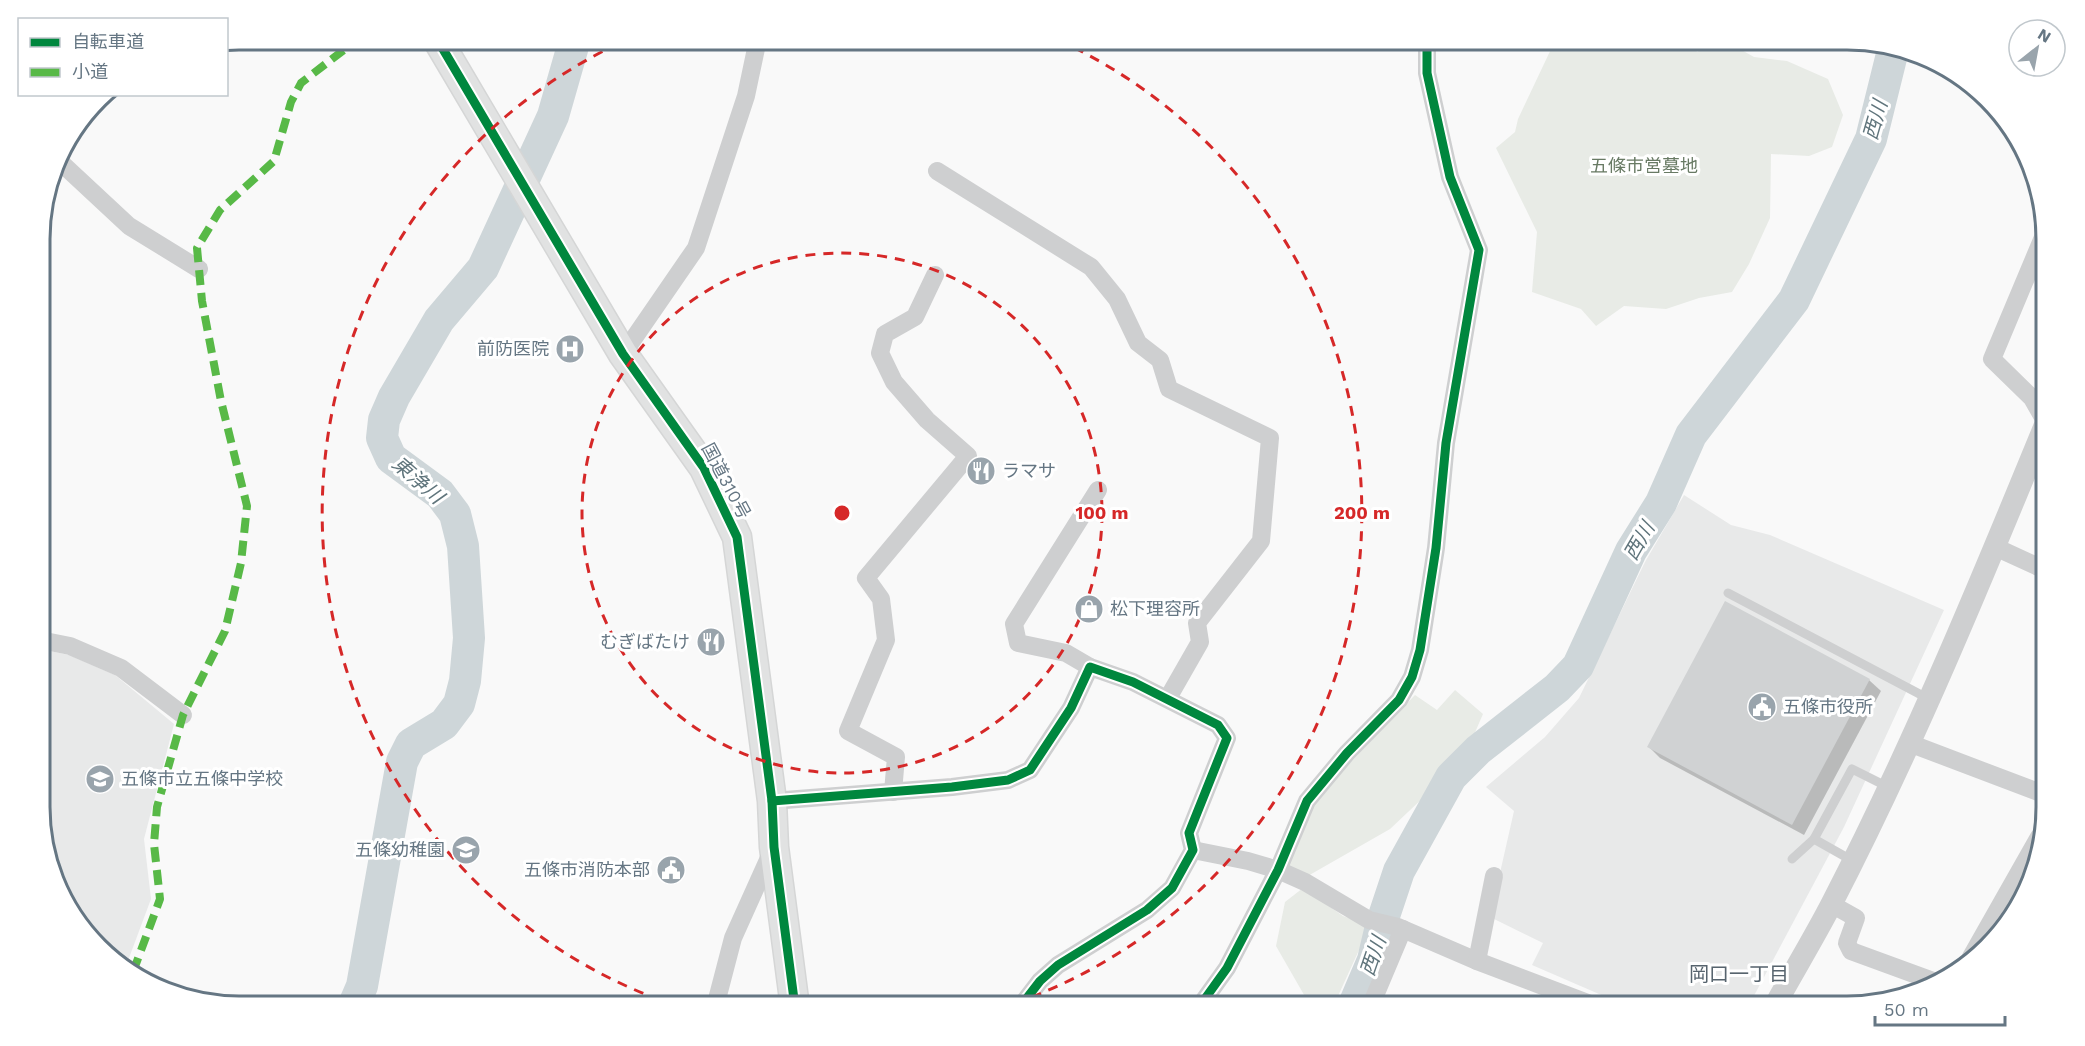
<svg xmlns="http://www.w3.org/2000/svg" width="2085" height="1046" font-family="'Work Sans','Noto Sans JP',sans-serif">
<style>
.built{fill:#e8e9e9}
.green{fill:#e8ebe6}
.shadow{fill:#0003}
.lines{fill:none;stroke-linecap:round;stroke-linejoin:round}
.river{stroke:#ced6d9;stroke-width:32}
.building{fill:#d0d2d3}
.trunk-casing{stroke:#d5d6d6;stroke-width:31}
.service{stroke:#cecfd0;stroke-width:9}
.minor{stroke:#cecfd0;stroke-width:18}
.tertiary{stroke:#cecfd0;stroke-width:22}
.trunk{stroke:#e1e2e2;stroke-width:28}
.quiet{stroke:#58b947;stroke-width:8;stroke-dasharray:15 8;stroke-linecap:butt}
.cycleway-casing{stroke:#fff;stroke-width:13}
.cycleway{stroke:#00873e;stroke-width:9}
.ring{fill:none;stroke:#d62828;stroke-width:3;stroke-dasharray:10 8}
.labels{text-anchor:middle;stroke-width:6;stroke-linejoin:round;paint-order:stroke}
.park-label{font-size:18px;fill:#687a64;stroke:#fff}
.poi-label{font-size:18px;fill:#657683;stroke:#fff;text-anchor:end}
.street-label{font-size:18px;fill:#657683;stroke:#fff}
.water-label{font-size:20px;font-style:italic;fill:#60757c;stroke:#fff}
.neighbourhood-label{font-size:20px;fill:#57646e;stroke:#fff}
.rim{fill:none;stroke:#657683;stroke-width:3}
.centre{fill:#d62828;stroke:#fff;stroke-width:3}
.ring-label{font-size:18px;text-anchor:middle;font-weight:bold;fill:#d62828;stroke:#fff;stroke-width:6;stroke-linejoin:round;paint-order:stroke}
</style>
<rect width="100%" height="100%" fill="#f9f9f9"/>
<g class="built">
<polygon points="1684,495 1731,525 1770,535 1944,610 1844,827 1748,1007 1629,1007 1532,965 1543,943 1490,917 1514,811 1486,787 1545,737 1579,698 1645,562"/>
<polygon points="40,649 69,655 115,675 174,724 144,839 151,899 126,966 80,929 41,834"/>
</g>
<g class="green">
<polygon points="1541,39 1673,39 1698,52 1703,39 1722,39 1754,57 1787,61 1828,79 1843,115 1832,147 1809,156 1771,154 1770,218 1749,264 1732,292 1699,298 1666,309 1624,306 1596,326 1581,309 1532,292 1537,232 1496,148 1515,132 1518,119 1552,47"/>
<polygon points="1455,690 1483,714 1473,737 1444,778 1390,829 1306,877 1287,865 1314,804 1346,767 1415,695 1437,710"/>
<polygon points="1303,888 1343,916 1370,926 1333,1007 1311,1007 1276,946 1285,902"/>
</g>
<polygon class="shadow" points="1869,680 1881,691 1804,835 1660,758 1648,746"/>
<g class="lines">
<g class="river">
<polyline points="353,1007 362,986 402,762 411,744 444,724 459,704 465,681 469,638 463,546 455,514 440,494 391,458 382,438 384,420 394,397 439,320 483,268 553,116 575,39"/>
<polyline points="1353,1007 1373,960 1382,922 1399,871 1451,777 1478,750 1557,688 1578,666 1631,551 1661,503 1691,435 1794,300 1871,139 1893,50"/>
</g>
</g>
<polygon class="building" points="1725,601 1870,679 1792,825 1647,747"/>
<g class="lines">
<g class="trunk-casing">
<polyline id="trunk" points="437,39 623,354 704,468 737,537 772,801 774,847 795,1007"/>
</g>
<g class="service">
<polyline points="1728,593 1929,699"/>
<polyline points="1792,859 1814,839"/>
<polyline points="1853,861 1814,839 1852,769 1888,787"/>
</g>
<g class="minor">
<polyline points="57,159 129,226 199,269"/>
<polyline points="937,171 1091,267 1117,299 1138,343 1160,360 1169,389 1270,438 1261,541 1197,623 1200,642 1168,698"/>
<polyline points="2044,235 1992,359 2032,398 2045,421"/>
<polyline points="623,354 696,248 746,96 758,39"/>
<polyline points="1995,547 2045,570"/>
<polyline points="40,640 70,646 121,668 183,715"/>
<polyline points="1090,667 1066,653 1018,643 1014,624 1098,490"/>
<polyline points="1909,743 2046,795"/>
<polyline points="893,792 896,757 848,731 886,640 881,599 866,578 968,456 927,420 894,382 880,353 885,334 915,317 935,275"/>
<polyline points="772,801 952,787 1008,780 1030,770 1071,708 1090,667 1133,682 1218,725 1227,738 1189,833 1193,850 1172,888 1147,910 1058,965 1040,981 1020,1007"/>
<polyline points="1193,850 1248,861 1278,870 1305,882 1369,920 1398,927 1477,961 1598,1007"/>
<polyline points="1831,904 1856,918 1847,943 1851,951 1933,981"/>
<polyline points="1971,957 2039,837"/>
<polyline points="1477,961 1494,876"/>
<polyline points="1371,1005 1403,929"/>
<polyline points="715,1007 733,938 773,849"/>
<polyline points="1199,1007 1227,968 1278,870 1307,801 1347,753 1399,700 1412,677 1420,650 1436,548 1446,443 1479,250 1450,177 1427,73 1427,39"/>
</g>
<path class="tertiary" d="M1774 1007C1793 972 1814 938 1832 903 1912 748 1979 586 2045 425"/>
<use href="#trunk" class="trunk"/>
<polyline class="quiet" points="133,972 160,899 154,844 157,807 183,715 225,631 241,563 247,506 221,401 202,301 197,248 220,210 274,161 291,102 301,83 345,49 354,39"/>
<g class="cycleway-casing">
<g id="cycleway">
<polyline points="437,39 623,354 704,468 737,537 772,801 774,847 795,1007"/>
<polyline points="772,801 952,787 1008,780 1030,770 1071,708 1090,667 1133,682 1218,725 1227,738 1189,833 1193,850 1172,888 1147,910 1058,965 1040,981 1020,1007"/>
<polyline points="1199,1007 1227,968 1278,870 1307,801 1347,753 1399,700 1412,677 1420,650 1436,548 1446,443 1479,250 1450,177 1427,73 1427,39"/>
</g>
</g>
<use href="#cycleway" class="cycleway"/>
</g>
<g class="ring">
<circle cx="842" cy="513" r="260"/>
<path d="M677 1006A520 520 0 0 1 626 40M1058 40A520 520 0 0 1 1007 1006"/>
</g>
<defs>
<g id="hospital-disc" transform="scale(1.5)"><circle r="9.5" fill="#99a4ac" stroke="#fff"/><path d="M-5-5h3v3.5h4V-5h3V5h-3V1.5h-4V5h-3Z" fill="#fff"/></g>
<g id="restaurant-disc" transform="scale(1.5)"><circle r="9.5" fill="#99a4ac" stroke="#fff"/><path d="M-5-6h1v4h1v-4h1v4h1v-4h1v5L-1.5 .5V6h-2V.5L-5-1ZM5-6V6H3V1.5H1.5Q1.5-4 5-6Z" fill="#fff"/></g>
<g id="shop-disc" transform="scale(1.5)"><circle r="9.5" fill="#99a4ac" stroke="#fff"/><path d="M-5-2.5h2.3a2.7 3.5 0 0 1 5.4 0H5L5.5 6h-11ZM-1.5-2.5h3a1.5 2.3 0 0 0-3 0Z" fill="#fff"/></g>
<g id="civic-disc" transform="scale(1.5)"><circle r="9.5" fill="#99a4ac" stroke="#fff"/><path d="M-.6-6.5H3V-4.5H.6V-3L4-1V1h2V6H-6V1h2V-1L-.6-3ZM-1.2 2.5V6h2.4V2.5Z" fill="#fff"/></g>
<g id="school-disc" transform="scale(1.5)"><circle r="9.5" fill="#99a4ac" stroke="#fff"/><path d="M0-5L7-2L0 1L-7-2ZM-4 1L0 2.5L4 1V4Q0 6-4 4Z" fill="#fff"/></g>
</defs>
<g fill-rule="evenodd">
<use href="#hospital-disc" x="570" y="349"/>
<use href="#restaurant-disc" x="981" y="471"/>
<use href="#shop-disc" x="1089" y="609"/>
<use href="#restaurant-disc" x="711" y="642"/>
<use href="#civic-disc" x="1762" y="707"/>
<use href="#school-disc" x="100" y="779"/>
<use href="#school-disc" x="466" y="850"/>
<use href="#civic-disc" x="671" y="870"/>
</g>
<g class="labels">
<g class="park-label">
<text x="1644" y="172">五條市営墓地</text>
</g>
<g class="poi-label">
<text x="549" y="355">前防医院</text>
<text x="1002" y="477" text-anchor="start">ラマサ</text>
<text x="1110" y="615" text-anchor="start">松下理容所</text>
<text x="690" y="648">むぎばたけ</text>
<text x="1783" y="713" text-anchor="start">五條市役所</text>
<text x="121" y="785" text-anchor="start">五條市立五條中学校</text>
<text x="445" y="856">五條幼稚園</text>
<text x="650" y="876">五條市消防本部</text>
</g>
<g class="street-label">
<text transform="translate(726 481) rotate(62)" y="6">国道310号</text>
</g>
<g class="water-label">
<text transform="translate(1875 120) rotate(-74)" y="7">西川</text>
<text transform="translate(418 480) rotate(41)" y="7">東浄川</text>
<text transform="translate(1639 541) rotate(-60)" y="7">西川</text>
<text transform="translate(1373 956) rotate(-71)" y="7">西川</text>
</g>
<g class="neighbourhood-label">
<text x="1739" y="981">岡口一丁目</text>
</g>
</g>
<path d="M0 0H2085V1046H0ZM239 50H1847A189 189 0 0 1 2036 239V807A189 189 0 0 1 1847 996H239A189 189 0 0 1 50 807V239A189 189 0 0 1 239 50Z" fill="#fff" fill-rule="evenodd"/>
<path class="rim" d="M239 50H1847A189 189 0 0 1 2036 239V807A189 189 0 0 1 1847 996H239A189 189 0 0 1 50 807V239A189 189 0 0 1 239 50Z"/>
<circle cx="842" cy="513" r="9" class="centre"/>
<g class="ring-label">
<text x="1102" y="519">100 m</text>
<text x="1362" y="519">200 m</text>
</g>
<rect x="18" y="18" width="210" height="78" fill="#ffffff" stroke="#c1c8cd" stroke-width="1.5"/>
<rect x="30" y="38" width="30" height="9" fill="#00873e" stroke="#c1c8cd" stroke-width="1.5"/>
<text x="72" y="48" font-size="18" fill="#657683">自転車道</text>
<rect x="30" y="68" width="30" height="9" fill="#58b947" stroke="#c1c8cd" stroke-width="1.5"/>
<text x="72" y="78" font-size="18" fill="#657683">小道</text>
<g transform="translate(2037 48) rotate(31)"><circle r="28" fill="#ffffff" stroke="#c1c8cd" stroke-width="1.5"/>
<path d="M0-4.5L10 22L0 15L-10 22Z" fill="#99a4ac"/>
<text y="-9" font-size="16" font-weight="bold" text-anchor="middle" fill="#657683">N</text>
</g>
<path d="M1875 1016v9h130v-9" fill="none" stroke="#657683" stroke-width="3"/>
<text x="1884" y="1016" font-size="18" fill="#657683" stroke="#ffffff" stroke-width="4.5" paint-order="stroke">50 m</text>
</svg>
